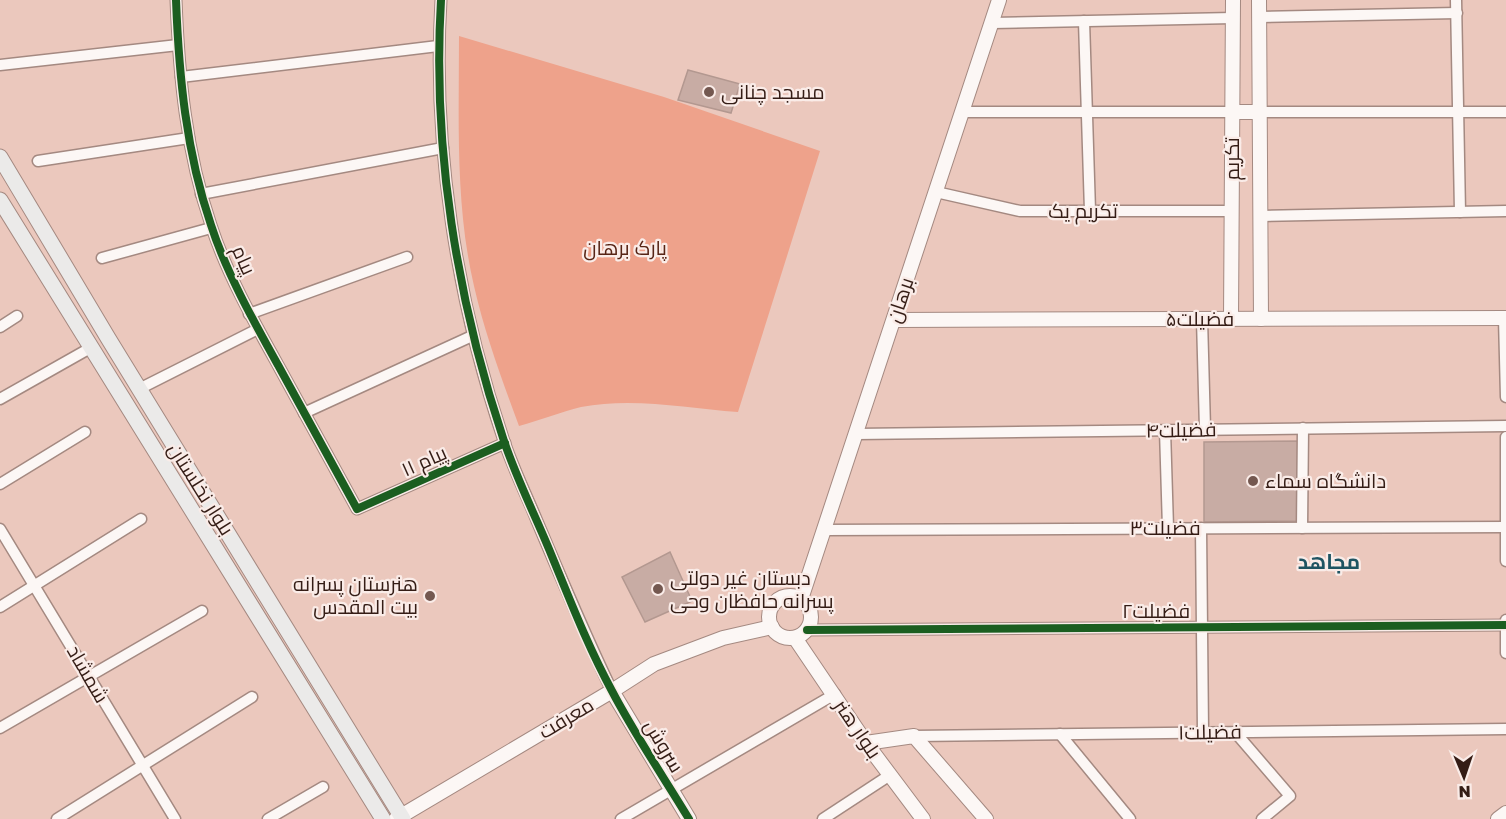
<svg xmlns="http://www.w3.org/2000/svg" width="1506" height="819" font-family="'Golos Text',Cairo,sans-serif">
<style>
.green{fill:#eea28b}
.building{fill:#c8aca4;stroke:#b39890;stroke-width:1.5}
.lines{fill:none;stroke-linecap:round;stroke-linejoin:round}
.minor-casing{stroke:#a48981;stroke-width:13}
.tertiary-casing{stroke:#a48981;stroke-width:16}
.secondary-casing{stroke:#a48981;stroke-width:17}
.minor{stroke:#fcf7f5;stroke-width:10}
.tertiary{stroke:#fcf7f5;stroke-width:14}
.secondary{stroke:#ebeae9;stroke-width:15}
.cycleway-casing{stroke:#faece8;stroke-width:11}
.cycleway{stroke:#1b5e20;stroke-width:8}
.poi-dot{fill:#745850;stroke:#faece8;stroke-width:2}
.labels{text-anchor:middle;stroke-width:4.5;stroke-linejoin:round;paint-order:stroke}
.poi-label{font-size:20px;fill:#341c15;stroke:#faece8;text-anchor:start}
.street-label{font-size:20px;fill:#341c15;stroke:#faece8}
.park-label{font-size:20px;fill:#572415;stroke:#faece8}
.neighbourhood-label{font-size:21px;font-weight:bold;fill:#1f5462;stroke:#faece8}
</style>
<rect width="100%" height="100%" fill="#ebc8bd"/>
<path class="green" d="M459 36 664 97 820 151 738 412C687 408 632 397 581 407 561 412 540 420 519 426 502 380 485 334 474 286 455 205 459 119 459 36Z"/>
<g class="building">
<polygon points="688,70 740,84 731,113 678,100"/>
<polygon points="1302,441 1302,521 1204,522 1204,442"/>
<polygon points="670,552 692,601 645,622 622,577"/>
</g>
<g class="lines">
<g class="minor-casing">
<g id="minor">
<path d="M176 0C179 76 186 152 211 225 226 272 254 322 278 365 304 413 331 461 357 509L505 443"/>
<path d="M441 0C432 147 457 302 504 441 513 468 526 494 537 521 561 578 585 635 612 691"/>
<polyline points="1456,0 1460,212"/>
<polyline points="1259,17 1457,13"/>
<polyline points="1084,21 1090,211"/>
<polyline points="992,23 1233,18"/>
<polyline points="0,65 178,45"/>
<polyline points="181,77 438,46"/>
<polyline points="962,112 1232,112"/>
<polyline points="1260,112 1506,112"/>
<polyline points="38,161 189,138"/>
<polyline points="936,192 1020,211 1231,211"/>
<polyline points="201,194 443,148"/>
<polyline points="1261,216 1506,211"/>
<polyline points="102,258 211,228"/>
<polyline points="249,314 407,257"/>
<polyline points="1504,318 1506,397"/>
<polyline points="1202,319 1205,429"/>
<polyline points="0,327 17,316"/>
<polyline points="139,389 258,329"/>
<polyline points="0,399 92,347"/>
<polyline points="304,413 472,336"/>
<polyline points="1165,430 1168,528"/>
<polyline points="856,434 1506,426"/>
<polyline points="1506,437 1506,561"/>
<polyline points="0,484 85,432"/>
<polyline points="1201,528 1203,732"/>
<polyline points="1302,528 1303,428"/>
<polyline points="0,529 175,819"/>
<polyline points="824,530 1506,527"/>
<polyline points="0,607 141,519"/>
<polyline points="1506,620 1506,653"/>
<polyline points="807,630 1506,625"/>
<polyline points="0,728 202,611"/>
<polyline points="1235,732 1290,796 1262,819"/>
<polyline points="1060,734 1130,819"/>
<polyline points="914,736 1506,729"/>
<polyline points="57,819 252,697"/>
<polyline points="268,819 323,787"/>
<polyline points="621,819 835,694"/>
<polyline points="823,819 890,775"/>
</g>
</g>
<g class="tertiary-casing">
<g id="tertiary">
<polyline points="1259,0 1261,319"/>
<polyline points="1232,112 1260,112"/>
<polyline points="1231,319 1233,0"/>
<polyline points="894,320 1506,318"/>
<circle cx="790" cy="617" r="21"/>
<polyline points="801,599 999,0"/>
<polyline points="795,638 866,743 923,819"/>
<polyline points="612,691 689,819"/>
<polyline points="866,743 914,736 986,819"/>
<polyline points="396,819 612,691 654,664 723,638 772,627"/>
<polyline points="1498,819 1506,813"/>
</g>
</g>
<g class="secondary-casing">
<g id="secondary">
<polyline points="0,157 108,338 403,819"/>
<polyline points="0,200 383,819"/>
</g>
</g>
<use href="#minor" class="minor"/>
<use href="#tertiary" class="tertiary"/>
<use href="#secondary" class="secondary"/>
<g class="cycleway-casing">
<g id="cycleway">
<path d="M176 0C179 76 186 152 211 225 226 272 254 322 278 365 304 413 331 461 357 509L505 443"/>
<path d="M441 0C432 148 457 301 504 441 517 480 536 517 551 554 570 600 588 647 612 691 635 735 663 776 689 819"/>
<polyline points="807,630 1506,625"/>
</g>
</g>
<use href="#cycleway" class="cycleway"/>
</g>
<g class="poi-dot">
<circle cx="709" cy="92" r="6"/>
<circle cx="1253" cy="481" r="6"/>
<circle cx="658" cy="589" r="6"/>
<circle cx="430" cy="596" r="6"/>
</g>
<g class="labels">
<g class="poi-label">
<text x="721" y="99">مسجد چنانی</text>
<text x="1265" y="488">دانشگاه سماء</text>
<text x="670" y="585">دبستان غیر دولتی<tspan x="670" dy="23">پسرانه حافظان وحی</tspan></text>
<text x="418" y="591" text-anchor="end">هنرستان پسرانه<tspan x="418" dy="23">بیت المقدس</tspan></text>
</g>
<g class="street-label">
<text transform="translate(1232 159) rotate(-90)" y="7">تکریم</text>
<text x="1083" y="218">تکریم یک</text>
<text transform="translate(244 260) rotate(66)" y="7">پیام</text>
<text transform="translate(900 300) rotate(-72)" y="7">برهان</text>
<text x="1200" y="326">فضیلت۵</text>
<text transform="translate(1181 430) rotate(-1)" y="7">فضیلت۴</text>
<text transform="translate(424 461) rotate(-24)" y="7">پیام ۱۱</text>
<text transform="translate(201 489) rotate(58)" y="7">بلوار نخلستان</text>
<text x="1165" y="535">فضیلت۳</text>
<text x="1156" y="618">فضیلت۲</text>
<text transform="translate(88 674) rotate(60)" y="7">شمشاد</text>
<text transform="translate(566 718) rotate(-31)" y="7">معرفت</text>
<text transform="translate(858 729) rotate(56)" y="7">بلوار هنر</text>
<text transform="translate(1210 732) rotate(-1)" y="7">فضیلت۱</text>
<text transform="translate(664 746) rotate(59)" y="7">سروش</text>
</g>
<g class="park-label">
<text x="625" y="255">پارک برهان</text>
</g>
<g class="neighbourhood-label">
<text x="1329" y="569">مجاهد</text>
</g>
</g>
<g transform="translate(1464 777) rotate(178)" stroke="#faece8" stroke-width="4.5" paint-order="stroke">
<path d="M0-4.5L10 22L0 15L-10 22Z" fill="#341c15"/>
<text y="-9" font-size="16" font-weight="bold" text-anchor="middle" fill="#341c15">N</text>
</g>
</svg>
